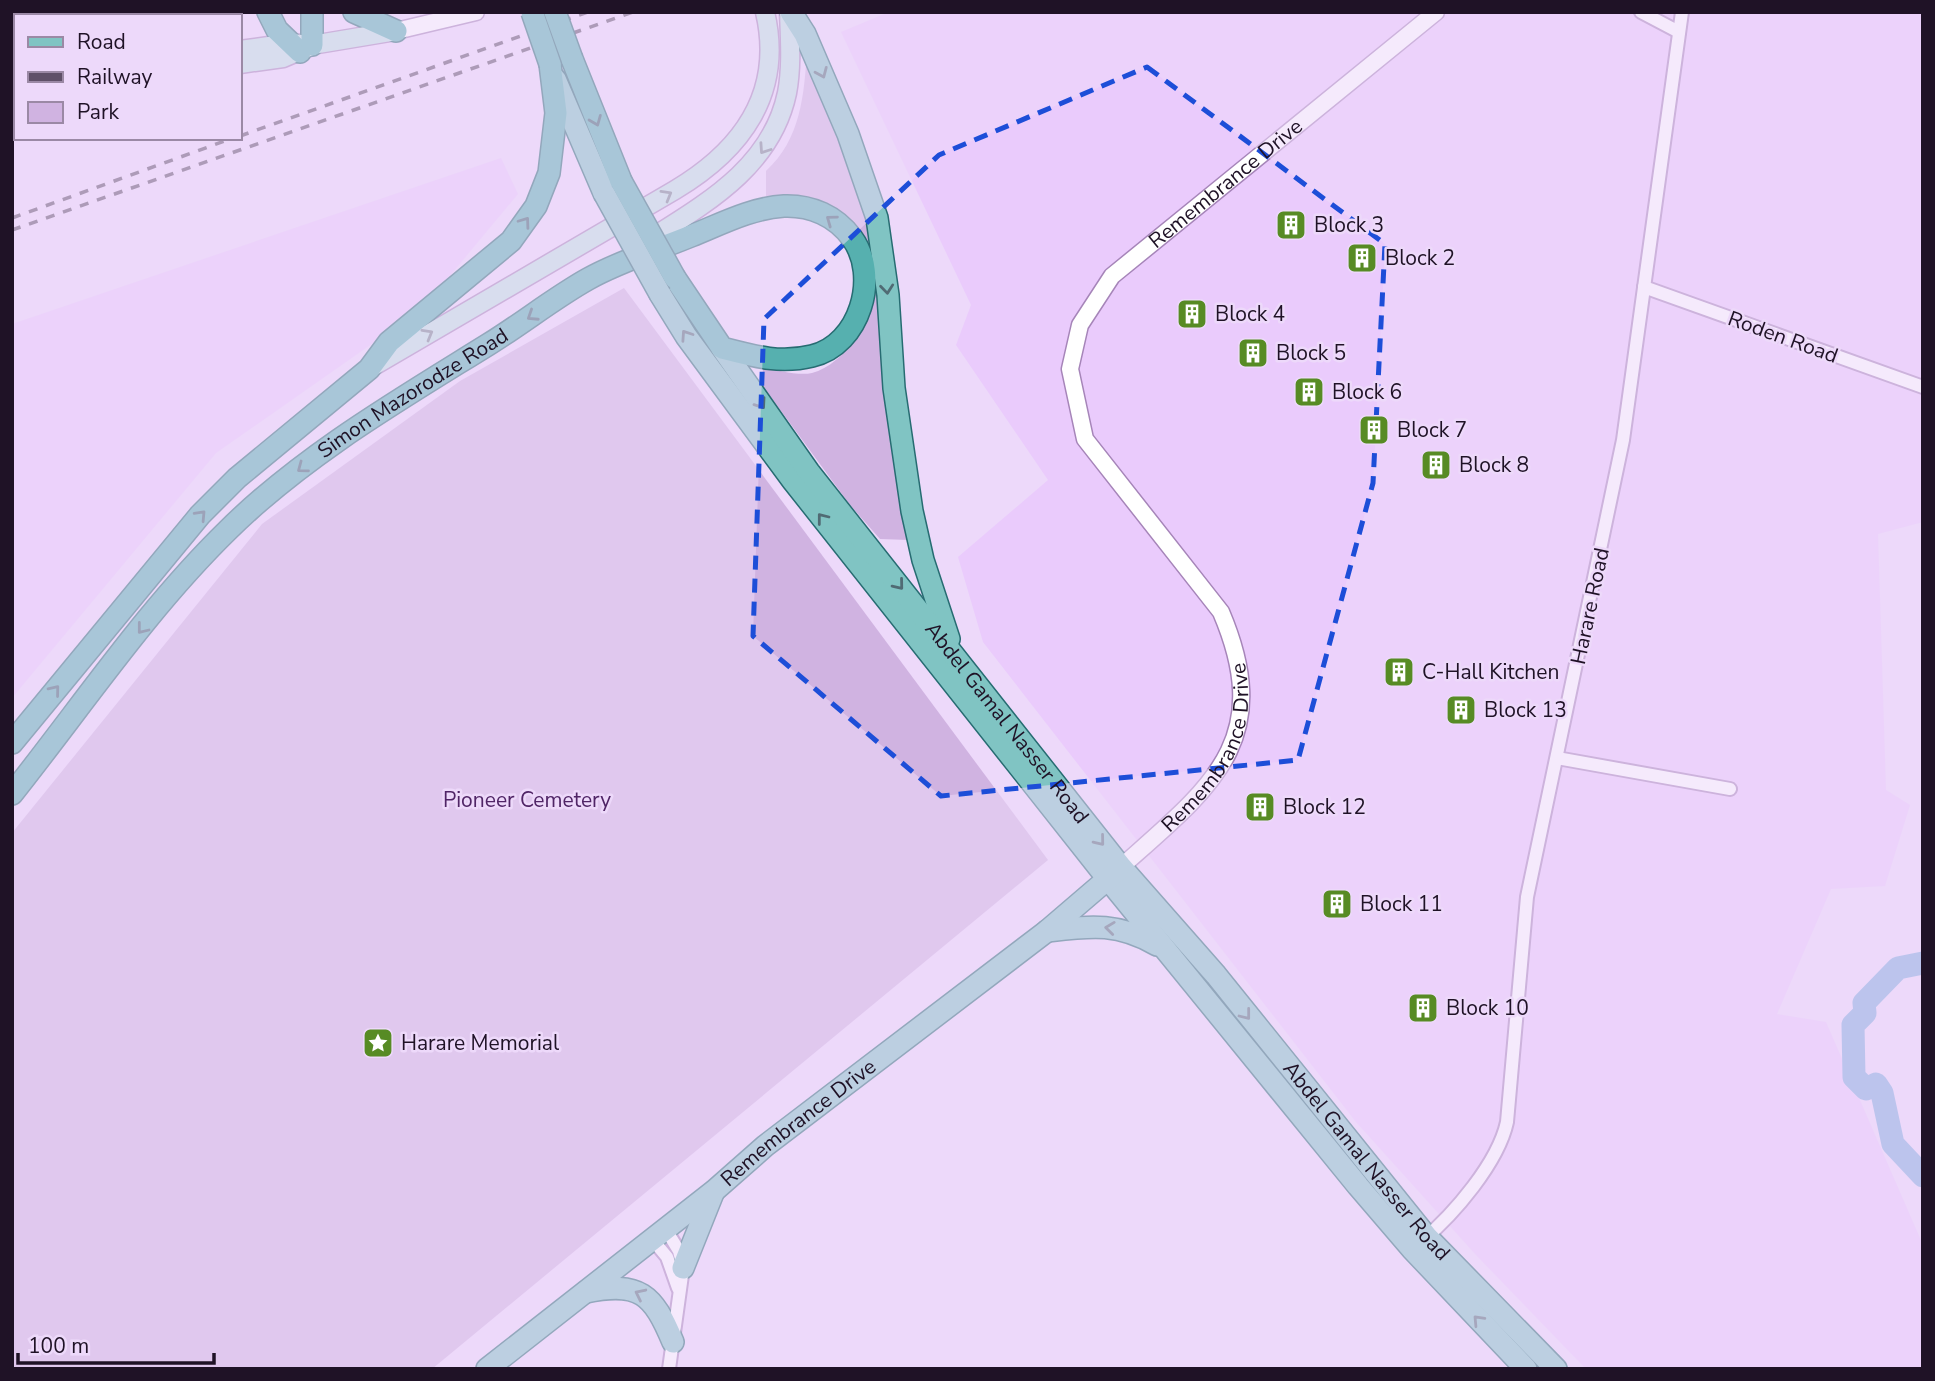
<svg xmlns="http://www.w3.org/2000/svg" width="1935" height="1381" font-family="'Nunito Sans',sans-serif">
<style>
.built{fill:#eacbfc}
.green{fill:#d0b3e1}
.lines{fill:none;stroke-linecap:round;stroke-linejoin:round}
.river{stroke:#82acde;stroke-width:23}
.minor-casing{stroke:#a685b9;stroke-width:16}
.tertiary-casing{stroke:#a685b9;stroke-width:19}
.secondary-casing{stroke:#a685b9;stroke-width:21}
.primary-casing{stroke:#276c72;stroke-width:24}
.trunk-casing{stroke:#276c72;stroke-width:24}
.minor{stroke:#fff;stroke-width:12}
.tertiary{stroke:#fff;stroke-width:16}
.secondary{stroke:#bfe2e1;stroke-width:18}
.primary{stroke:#80c4c3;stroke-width:21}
.trunk{stroke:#56b0af;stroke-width:21}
.rail{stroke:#5f5068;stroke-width:3.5;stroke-dasharray:9 9;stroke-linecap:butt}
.primary-bridge-casing{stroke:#276c72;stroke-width:24;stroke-linecap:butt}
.trunk-bridge-casing{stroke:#276c72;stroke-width:24;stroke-linecap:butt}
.primary-bridge{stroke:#80c4c3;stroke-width:21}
.trunk-bridge{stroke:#56b0af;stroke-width:21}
.oneway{stroke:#506b74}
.oneway2{stroke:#3a616a}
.oneway3{stroke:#77848d}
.marked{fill:none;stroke:#1d4ed8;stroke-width:5;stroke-dasharray:14 9;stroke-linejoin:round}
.labels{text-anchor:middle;stroke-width:5;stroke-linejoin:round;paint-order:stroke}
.street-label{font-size:21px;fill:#1f1226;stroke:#edd9fa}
.poi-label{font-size:21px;fill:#1f1226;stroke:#edd9fa;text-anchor:start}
.park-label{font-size:21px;fill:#502566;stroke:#edd9fa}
</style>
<rect width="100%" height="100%" fill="#edd9fa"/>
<g class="built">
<polygon points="12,12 166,12 162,16 16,16 16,84 12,85"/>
<polygon points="889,12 1923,12 1923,522 1878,534 1886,790 1910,805 1885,886 1831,889 1777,1014 1826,1022 1923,1245 1923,1369 1586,1369 1476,1255 1356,1122 983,642 958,557 1048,480 956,345 971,305 841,32"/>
<polygon points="501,158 518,194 423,308 216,453 12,698 12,324"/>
</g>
<g class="green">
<path d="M807 51 835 118 855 188 871 223 909 540 880 539 850 505 762 385 763 368C778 370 798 376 812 373 850 363 883 304 873 267 870 257 864 246 859 237L766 199V171C801 139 804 95 807 51Z"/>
<polygon points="624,288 1048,860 432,1369 12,1369 12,833 262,524 460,381"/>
</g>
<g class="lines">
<polyline class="river" points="1923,963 1898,968 1864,1003 1865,1013 1853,1025 1854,1077 1866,1089 1876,1084 1882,1093 1893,1144 1923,1176"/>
<g class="minor-casing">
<g id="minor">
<polyline points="1641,12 1679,32"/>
<polyline points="1644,287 1923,387"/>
<polyline points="1557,758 1730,789"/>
<polyline points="665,1228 679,1251 683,1268 669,1369"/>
<polyline points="652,1239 667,1257 678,1288"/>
<path d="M1422 1241C1454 1214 1498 1163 1507 1122L1527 897 1623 440 1682 12"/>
</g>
</g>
<g class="tertiary-casing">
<g id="tertiary">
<polyline points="396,31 476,12"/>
<path id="s1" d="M1121 867C1211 787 1276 741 1221 612L1085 439 1070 369 1080 325 1112 276 1436 12"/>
</g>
</g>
<g class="secondary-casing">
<g id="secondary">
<polyline points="240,50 290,43 312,45 396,31"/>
<polyline points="240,64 283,58 309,47"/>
<polyline points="12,111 16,110"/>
<path d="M642 244C703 205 771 169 787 93 792 67 790 39 789 12"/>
<path d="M372 367 675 190C742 150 784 93 765 12"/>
</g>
</g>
<g class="primary-casing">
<g id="primary">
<polyline points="791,12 805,34 848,134 877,218 888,295 894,388 912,511 923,560 949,639"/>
<polyline points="555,79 604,193"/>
<polyline points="660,294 686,336 793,481 1108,879 1358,1186 1412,1249 1526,1369"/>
<path id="s2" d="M722 348 809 472 1121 867 1216 975 1427 1237 1556 1369"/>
<path d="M1047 931C1091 926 1117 922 1157 945"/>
<polyline points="683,1268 713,1193"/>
<path d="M586 1292C640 1281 653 1294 673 1342"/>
<path id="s3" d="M487 1369 714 1191 765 1146 1047 931 1117 871"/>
</g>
</g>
<g class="trunk-casing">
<g id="trunk">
<polyline points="268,12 277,30 300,52"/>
<polyline points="312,12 312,45"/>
<polyline points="354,12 396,31"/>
<polyline points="200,16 204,12"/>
<polyline points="572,59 621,181"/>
<polyline points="12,743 200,515 237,478 369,369 389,342 511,241 536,206 549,173 556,113 550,64"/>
<path id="s4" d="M12 794C82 706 147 609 228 530 304 455 399 400 489 344 523 323 554 298 588 279 620 261 657 250 691 236 721 224 751 208 784 206 811 205 836 216 852 238 880 276 860 345 812 356 780 364 753 356 722 348L675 278"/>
</g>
</g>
<use href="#minor" class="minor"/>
<use href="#tertiary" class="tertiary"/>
<use href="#secondary" class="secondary"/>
<use href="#primary" class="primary"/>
<use href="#trunk" class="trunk"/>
<g class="rail">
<polyline points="240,136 588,12"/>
<polyline points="12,218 233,138"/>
<polyline points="12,230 633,12"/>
</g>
<g class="primary-bridge-casing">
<polyline id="primary-bridge" points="604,193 660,294"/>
</g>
<g class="trunk-bridge-casing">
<g id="trunk-bridge">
<polyline points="532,12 550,64"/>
<polyline points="555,12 572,59"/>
<polyline points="621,181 675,278"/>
</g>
</g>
<use href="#primary-bridge" class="primary-bridge"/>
<use href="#trunk-bridge" class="trunk-bridge"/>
</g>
<defs><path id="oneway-chevron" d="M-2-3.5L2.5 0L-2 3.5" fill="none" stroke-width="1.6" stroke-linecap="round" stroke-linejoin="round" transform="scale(1.75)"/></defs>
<g class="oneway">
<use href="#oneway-chevron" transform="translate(822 73) rotate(67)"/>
<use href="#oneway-chevron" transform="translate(887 289) rotate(84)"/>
<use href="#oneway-chevron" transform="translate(686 335) rotate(-124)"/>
<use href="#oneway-chevron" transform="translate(761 404) rotate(55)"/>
<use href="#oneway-chevron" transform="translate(822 518) rotate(-128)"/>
<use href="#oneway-chevron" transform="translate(899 585) rotate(51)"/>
<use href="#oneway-chevron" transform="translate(1100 841) rotate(51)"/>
<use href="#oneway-chevron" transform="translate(1110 928) rotate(-173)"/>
<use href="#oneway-chevron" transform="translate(1246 1015) rotate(52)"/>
<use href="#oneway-chevron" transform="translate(640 1294) rotate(-154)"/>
<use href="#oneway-chevron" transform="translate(1478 1320) rotate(-133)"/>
</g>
<g class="oneway2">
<use href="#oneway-chevron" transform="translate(596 121) rotate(68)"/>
<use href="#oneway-chevron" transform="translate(831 220) rotate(-144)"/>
<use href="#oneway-chevron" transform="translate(525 222) rotate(-54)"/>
<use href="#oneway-chevron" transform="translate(532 316) rotate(147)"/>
<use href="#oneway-chevron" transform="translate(302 468) rotate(143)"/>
<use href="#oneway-chevron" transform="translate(201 515) rotate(-47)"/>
<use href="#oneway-chevron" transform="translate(142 629) rotate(128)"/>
<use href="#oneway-chevron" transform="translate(55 690) rotate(-51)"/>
</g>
<g class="oneway3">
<use href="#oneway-chevron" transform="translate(764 149) rotate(124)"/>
<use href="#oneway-chevron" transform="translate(667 195) rotate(-30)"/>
<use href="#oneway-chevron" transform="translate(428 334) rotate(-30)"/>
</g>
<path d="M0 0H1935V1381H0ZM1147 67 1385 244 1373 483 1298 760 941 796 753 636 764 319 939 155Z" fill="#edd9fa" fill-opacity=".55" fill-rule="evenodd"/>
<path class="marked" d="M1147 67 1385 244 1373 483 1298 760 941 796 753 636 764 319 939 155Z"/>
<defs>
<g id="building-square" transform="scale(1.575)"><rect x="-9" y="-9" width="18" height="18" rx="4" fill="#578b24" stroke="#edd9fa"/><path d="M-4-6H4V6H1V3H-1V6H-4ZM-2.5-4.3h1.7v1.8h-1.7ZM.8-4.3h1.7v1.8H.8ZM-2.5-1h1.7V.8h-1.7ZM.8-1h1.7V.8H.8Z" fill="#fff"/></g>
<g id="sight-square" transform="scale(1.575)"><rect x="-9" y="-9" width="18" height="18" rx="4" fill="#578b24" stroke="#edd9fa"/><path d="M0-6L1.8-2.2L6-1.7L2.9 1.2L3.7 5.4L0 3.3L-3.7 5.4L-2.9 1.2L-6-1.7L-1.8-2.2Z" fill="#fff"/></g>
</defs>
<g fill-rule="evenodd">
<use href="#building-square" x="1291" y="225"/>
<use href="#building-square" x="1362" y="258"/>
<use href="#building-square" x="1192" y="314"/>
<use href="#building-square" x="1253" y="353"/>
<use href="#building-square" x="1309" y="392"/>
<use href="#building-square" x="1374" y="430"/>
<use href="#building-square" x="1436" y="465"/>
<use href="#building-square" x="1399" y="672"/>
<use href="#building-square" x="1461" y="710"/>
<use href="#building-square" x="1260" y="807"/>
<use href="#building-square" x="1337" y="904"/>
<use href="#building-square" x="1423" y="1008"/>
<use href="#sight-square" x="378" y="1043"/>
</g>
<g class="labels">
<g class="street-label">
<text dy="7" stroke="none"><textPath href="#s1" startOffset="845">Remembrance Drive</textPath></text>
<text transform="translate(1783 337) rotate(20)" y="7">Roden Road</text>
<text dy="7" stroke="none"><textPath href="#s4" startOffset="572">Simon Mazorodze Road</textPath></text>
<text transform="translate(1590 606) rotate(-78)" y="7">Harare Road</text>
<text dy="7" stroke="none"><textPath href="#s2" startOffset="471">Abdel Gamal Nasser Road</textPath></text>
<text dy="7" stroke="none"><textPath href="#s1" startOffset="154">Remembrance Drive</textPath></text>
<text dy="7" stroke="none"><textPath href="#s3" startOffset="397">Remembrance Drive</textPath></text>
<text dy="7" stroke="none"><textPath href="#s2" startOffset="1038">Abdel Gamal Nasser Road</textPath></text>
</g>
<g class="poi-label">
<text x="1314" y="232">Block 3</text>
<text x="1385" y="265">Block 2</text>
<text x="1215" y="321">Block 4</text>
<text x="1276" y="360">Block 5</text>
<text x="1332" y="399">Block 6</text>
<text x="1397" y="437">Block 7</text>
<text x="1459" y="472">Block 8</text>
<text x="1422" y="679">C-Hall Kitchen</text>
<text x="1484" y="717">Block 13</text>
<text x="1283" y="814">Block 12</text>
<text x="1360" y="911">Block 11</text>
<text x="1446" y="1015">Block 10</text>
<text x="401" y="1050">Harare Memorial</text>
</g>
<g class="park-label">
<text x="527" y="807">Pioneer Cemetery</text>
</g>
</g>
<rect width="1935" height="1381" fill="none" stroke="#1f1226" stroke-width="28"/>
<rect x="14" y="14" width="228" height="126" fill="#edd9fa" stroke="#9b89a5" stroke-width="2"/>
<rect x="28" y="37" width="35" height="10" fill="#80c4c3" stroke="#9b89a5" stroke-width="2"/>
<text x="77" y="49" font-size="21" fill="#1f1226">Road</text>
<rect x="28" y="72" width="35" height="10" fill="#5f5068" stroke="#9b89a5" stroke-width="2"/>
<text x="77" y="84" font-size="21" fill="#1f1226">Railway</text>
<rect x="28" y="102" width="35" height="21" fill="#d0b3e1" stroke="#9b89a5" stroke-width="2"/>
<text x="77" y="119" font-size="21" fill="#1f1226">Park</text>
<path d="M18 1353v10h196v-10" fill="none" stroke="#1f1226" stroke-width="3.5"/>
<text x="28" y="1353" font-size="21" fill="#1f1226" stroke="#edd9fa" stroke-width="5" paint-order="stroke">100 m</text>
</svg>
